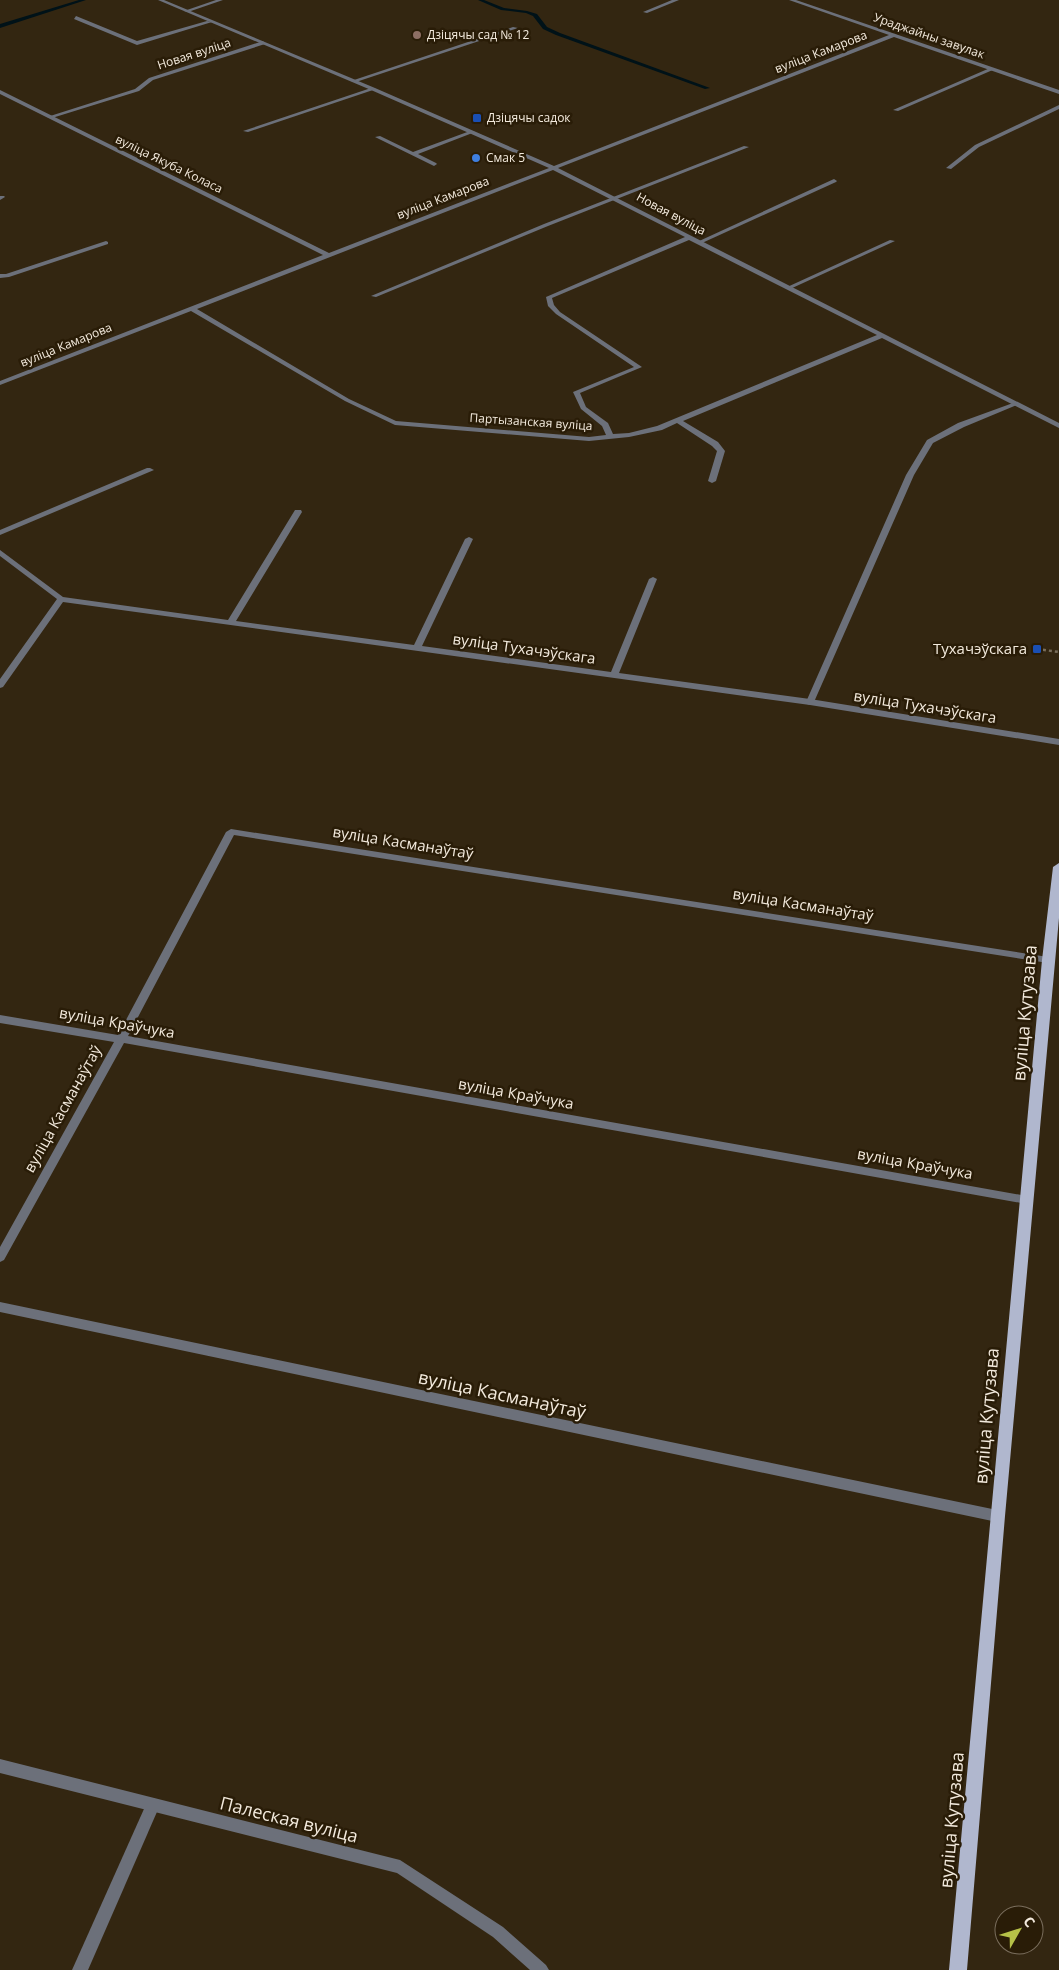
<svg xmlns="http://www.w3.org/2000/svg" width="1059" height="1970" font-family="'Open Sans',sans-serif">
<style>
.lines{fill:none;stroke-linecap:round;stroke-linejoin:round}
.stream{fill:#001218;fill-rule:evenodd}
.path{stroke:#796e5c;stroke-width:2.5;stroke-dasharray:3 3;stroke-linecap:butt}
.service{fill:#6c707a;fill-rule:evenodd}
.minor{fill:#6c707a;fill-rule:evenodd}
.primary{fill:#b0b7ce;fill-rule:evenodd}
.education-dot{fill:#8d6e63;stroke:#291c07;stroke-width:2}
.transit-dot{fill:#1a4fb4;stroke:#291c07;stroke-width:2}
.shop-dot{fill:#3f7fe0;stroke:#291c07;stroke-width:2}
.labels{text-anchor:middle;stroke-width:5;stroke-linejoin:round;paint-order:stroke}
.far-poi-label{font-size:12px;fill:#f3eadd;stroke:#291c07;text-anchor:start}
.far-street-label{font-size:12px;fill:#f3eadd;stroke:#291c07}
.street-label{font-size:15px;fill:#f3eadd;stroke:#291c07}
.poi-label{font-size:15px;fill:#f3eadd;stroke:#291c07;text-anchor:end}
.near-street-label{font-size:18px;fill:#f3eadd;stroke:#291c07}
</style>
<rect width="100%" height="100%" fill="#332611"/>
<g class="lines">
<g class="stream">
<polygon points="79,0 86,0 0,28 0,24"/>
<polygon points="478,0 484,0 504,8 527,11 537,14 547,27 560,33 710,88 705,89 556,35 543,29 533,16 526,13 501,10"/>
</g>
<polyline class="path" points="1037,649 1059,652"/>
<g class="service">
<polygon points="216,0 223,0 188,12 184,11"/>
<polygon points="76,16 137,41 207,21 212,22 137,45 74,19"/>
<polygon points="513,27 518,28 356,82 351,81"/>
<polygon points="263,41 265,44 153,80 139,91 52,118 47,117 135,89 149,78"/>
<polygon points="990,68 995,69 898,111 893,110"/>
<polygon points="371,88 376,89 248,132 243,131"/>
<polygon points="1059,105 1059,109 979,147 951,169 946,168 975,145"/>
<polygon points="470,131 475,132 418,154 436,163 437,164 434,166 375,137 380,136 413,152"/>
<polygon points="744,146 749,147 548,226 376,297 371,296 544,224"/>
<polygon points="834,179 837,181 836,182 702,243 697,242"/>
<polygon points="0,196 4,196 5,197 0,200"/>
<polygon points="890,240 895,241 790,289 785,288"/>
<polygon points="106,241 108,242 108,244 9,277 0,278 0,274 6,274"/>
<polygon points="1013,403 1019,404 964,427 933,443 914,475 814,702 810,705 807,704 806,702 906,475 927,440 958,423"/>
<polygon points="153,1798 158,1800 160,1805 88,1970 72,1970 148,1800"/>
</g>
<g class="minor">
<path d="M158 0H164L375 88 554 166 889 35 789 0H796L1059 90V94L894 37 558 168 1059 423V428L882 338 683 421 718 442 725 451 716 481 712 483 708 481 717 451 712 446 677 423 662 430 629 437 589 441 395 425 345 401 191 311 0 385V381L323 255 0 94V90L329 253 549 168 371 90ZM553 170 685 237 546 297 548 306 556 314 634 367 573 392 581 409 602 426 606 435 589 437 396 421 349 399 197 309ZM689 240 877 335 657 426 629 433 613 434 608 423 586 407 580 393 642 367 560 312 554 305 552 298Z"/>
<polygon points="672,0 679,0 647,13 643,12"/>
<polygon points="147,468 150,468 154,470 0,535 0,530"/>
<polygon points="295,510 301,510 302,512 236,621 414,645 465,539 469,537 473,539 422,646 611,672 649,579 653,577 657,579 619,673 810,699 1059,739 1059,745 810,705 63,602 3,687 0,688 0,679 57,599 0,556 0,550 63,597 228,620"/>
<polygon points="231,829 1048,957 1053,960 1048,963 234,835 128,1036 1027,1196 1031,1197 1033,1200 1031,1203 1027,1204 124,1043 4,1260 0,1262 0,1247 114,1042 0,1023 0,1015 118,1035 226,832"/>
<polygon points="0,1302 997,1510 1002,1512 1003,1516 1002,1520 997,1522 0,1312"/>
<polygon points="0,1759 400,1860 503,1927 546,1965 549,1970 530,1970 493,1937 397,1873 0,1773"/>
</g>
<polygon class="primary" points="1059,863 1059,918 1005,1516 967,1970 949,1970 1042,960 1053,867"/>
</g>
<circle class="education-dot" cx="417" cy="35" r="5"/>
<g class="transit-dot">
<rect x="472" y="113" width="10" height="10" rx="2.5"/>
<rect x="1032" y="644" width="10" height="10" rx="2.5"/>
</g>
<circle class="shop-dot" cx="476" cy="158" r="5"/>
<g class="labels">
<g class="far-poi-label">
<text x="427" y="39">Дзіцячы сад № 12</text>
<text x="487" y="122">Дзіцячы садок</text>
<text x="486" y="162">Смак 5</text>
</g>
<g class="far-street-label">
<text transform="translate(929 36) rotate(19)" y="4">Ураджайны завулак</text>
<text transform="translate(821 52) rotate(-21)" y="4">вуліца Камарова</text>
<text transform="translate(194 54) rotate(-18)" y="4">Новая вуліца</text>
<text transform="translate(169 164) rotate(26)" y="4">вуліца Якуба Коласа</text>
<text transform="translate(443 198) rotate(-21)" y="4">вуліца Камарова</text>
<text transform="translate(671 214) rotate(28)" y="4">Новая вуліца</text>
<text transform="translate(66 345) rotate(-22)" y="4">вуліца Камарова</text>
<text transform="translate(531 422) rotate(4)" y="4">Партызанская вуліца</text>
</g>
<g class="street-label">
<text transform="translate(524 649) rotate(8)" y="5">вуліца Тухачэўскага</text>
<text transform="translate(925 707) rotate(9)" y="5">вуліца Тухачэўскага</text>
<text transform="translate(403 843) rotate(9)" y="5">вуліца Касманаўтаў</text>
<text transform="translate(803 905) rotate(9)" y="5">вуліца Касманаўтаў</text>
<text transform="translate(117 1023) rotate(10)" y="5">вуліца Краўчука</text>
<text transform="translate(516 1094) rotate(10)" y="5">вуліца Краўчука</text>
<text transform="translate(63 1109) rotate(-61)" y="5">вуліца Касманаўтаў</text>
<text transform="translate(915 1164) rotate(10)" y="5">вуліца Краўчука</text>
</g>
<g class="poi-label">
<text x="1027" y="654">Тухачэўскага</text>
</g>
<g class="near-street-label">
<text transform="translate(1025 1013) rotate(-85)" y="6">вуліца Кутузава</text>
<text transform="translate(502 1395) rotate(12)" y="6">вуліца Касманаўтаў</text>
<text transform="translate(987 1416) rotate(-85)" y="6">вуліца Кутузава</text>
<text transform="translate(289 1820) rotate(14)" y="6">Палеская вуліца</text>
<text transform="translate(952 1820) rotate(-85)" y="6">вуліца Кутузава</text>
</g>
</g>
<g transform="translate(1019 1930) rotate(51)"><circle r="24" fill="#291c07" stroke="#7a6e5d"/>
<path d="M0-4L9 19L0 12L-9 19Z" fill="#b6c148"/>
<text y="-8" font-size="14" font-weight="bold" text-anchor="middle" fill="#f3eadd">С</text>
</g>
</svg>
